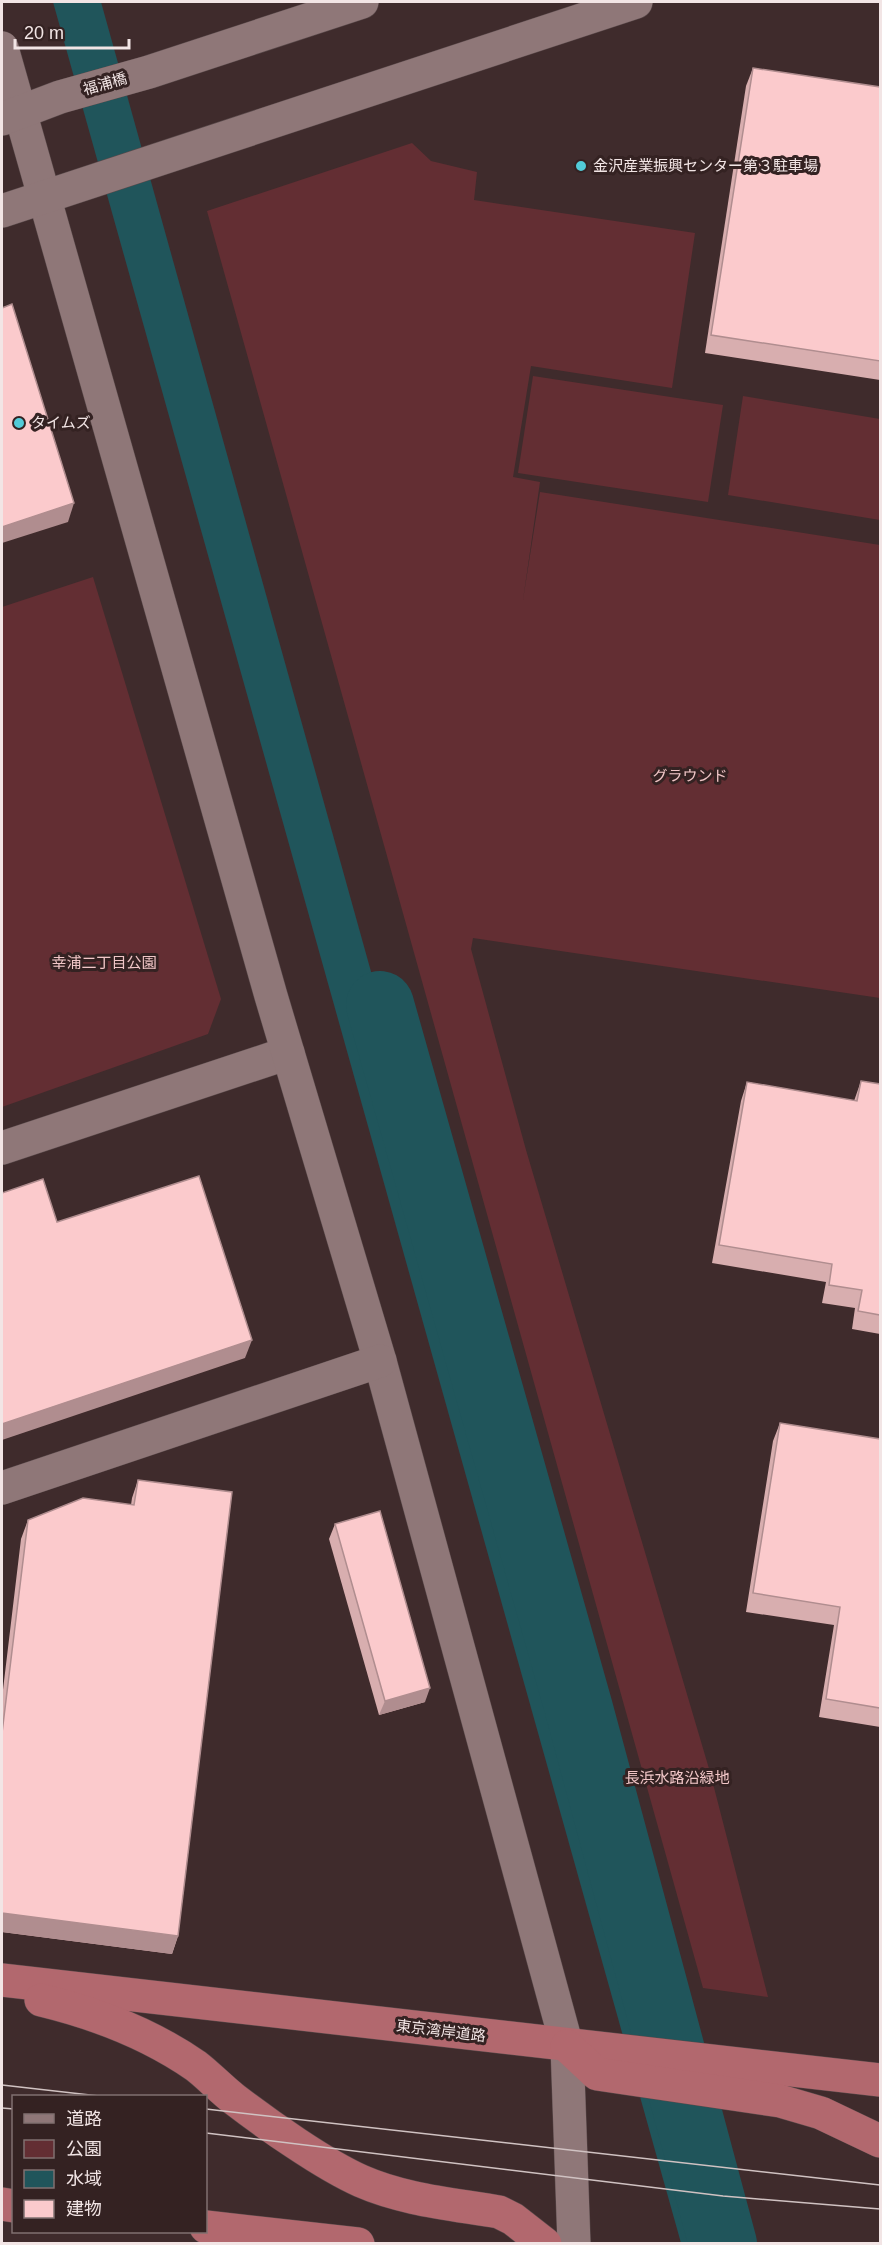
<svg xmlns="http://www.w3.org/2000/svg" width="882" height="2245" font-family="Helvetica,'Noto Sans JP',sans-serif">
<style>
.green{fill:#632e33}
.water{fill:#20555b}
.lines{fill:none;stroke-linecap:round;stroke-linejoin:round}
.river{stroke:#20555b;stroke-width:68}
.minor-casing{stroke:#5a4a4b;stroke-width:34}
.tertiary-casing{stroke:#5a4a4b;stroke-width:34}
.trunk-casing{stroke:#5a4a4b;stroke-width:34}
.minor{stroke:#8f7778;stroke-width:33}
.tertiary{stroke:#8f7778;stroke-width:33}
.trunk{stroke:#b2686e;stroke-width:33}
.tram{stroke:#d0c2c2;stroke-width:1.5}
.wall{fill:#d8aeaf}
.shaded-wall{fill:#b08d8f}
.building{fill:#fbcacc;stroke:#b08d8f;stroke-width:1.5}
.poi-dot{fill:#52cbd8;stroke:#342222;stroke-width:2}
.labels{text-anchor:middle;stroke-width:6;stroke-linejoin:round;paint-order:stroke}
.street-label{font-size:15px;fill:#f2e5e5;stroke:#342222}
.poi-label{font-size:15px;fill:#f2e5e5;stroke:#342222;text-anchor:start}
.park-label{font-size:15px;fill:#f1c6c7;stroke:#342222}
</style>
<rect width="100%" height="100%" fill="#3f2b2c"/>
<g class="green">
<polygon points="412,143 431,161 477,172 474,200 695,233 672,388 531,366 513,477 540,482 523,600 540,492 880,545 880,998 473,938 471,949 526,1150 710,1772 768,1997 703,1988 207,211"/>
<polygon points="533,376 723,405 708,502 518,473"/>
<polygon points="743,396 880,419 880,520 728,495"/>
<polygon points="93,577 221,999 208,1034 2,1107 2,607"/>
</g>
<polygon class="water" points="53,2 101,2 725,2243 681,2243"/>
<g class="lines">
<polyline class="river" points="380,1005 579,1709 723,2244"/>
<g class="minor-casing">
<g id="minor">
<polyline points="2,1148 288,1053"/>
<polyline points="567,2046 574,2244"/>
</g>
</g>
<g class="tertiary-casing">
<g id="tertiary">
<polyline points="2,48 271,996 380,1361 567,2046"/>
<polyline points="2,119 60,97 149,72 362,2"/>
<polyline points="2,211 636,2"/>
<polyline points="2,1488 380,1361"/>
</g>
</g>
<g class="trunk-casing">
<g id="trunk">
<polyline points="2,1980 880,2080"/>
<path d="M41 2000C95 2013 150 2034 196 2066 209 2076 221 2089 234 2099 268 2125 323 2164 361 2181 404 2200 453 2204 499 2212L513 2219 545 2244"/>
<polyline points="567,2046 597,2074 780,2101 821,2113 880,2141"/>
<polyline points="2,2204 14,2206"/>
<polyline points="206,2227 358,2244"/>
</g>
</g>
<use href="#minor" class="minor"/>
<use href="#tertiary" class="tertiary"/>
<use href="#trunk" class="trunk"/>
<g class="tram">
<polyline points="2,2085 99,2096"/>
<polyline points="2,2108 14,2109"/>
<polyline points="206,2109 880,2185"/>
<polyline points="206,2133 723,2196 880,2209"/>
</g>
</g>
<g class="wall">
<polygon points="753,68 880,87 880,380 705,353 746,86"/>
<polygon points="861,1081 880,1084 880,1334 852,1329 855,1308 822,1303 826,1282 712,1263 741,1101 747,1082 854,1101"/>
<polygon points="780,1423 880,1439 880,1727 819,1717 834,1625 746,1612 773,1441"/>
<polygon points="138,1480 178,1936 172,1954 2,1932 2,1698 21,1539 28,1520 131,1505 132,1498"/>
<polygon points="335,1524 425,1702 379,1715 329,1539"/>
</g>
<g class="shaded-wall">
<polygon points="74,503 68,522 2,543 2,527"/>
<polygon points="252,1340 245,1358 2,1440 2,1424"/>
<polygon points="430,1688 425,1702 379,1715 385,1701"/>
<polygon points="2,1913 178,1936 172,1954 2,1932"/>
</g>
<g class="building">
<polygon points="753,68 880,87 880,361 711,335"/>
<polygon points="12,304 74,503 2,527 2,308"/>
<polygon points="861,1081 880,1084 880,1315 858,1311 862,1290 829,1285 832,1264 719,1245 747,1082 857,1101"/>
<polygon points="199,1176 252,1340 2,1424 2,1193 43,1179 57,1222"/>
<polygon points="780,1423 880,1439 880,1708 826,1699 840,1607 753,1593"/>
<polygon points="138,1480 232,1492 178,1936 2,1913 2,1733 28,1520 83,1498 134,1505"/>
<polygon points="380,1511 430,1688 385,1701 335,1524"/>
</g>
<g class="poi-dot">
<circle cx="581" cy="166" r="6"/>
<circle cx="19" cy="423" r="6"/>
</g>
<g class="labels">
<g class="street-label">
<text transform="translate(105 84) rotate(-16)" y="5">福浦橋</text>
<text transform="translate(441 2031) rotate(7)" y="5">東京湾岸道路</text>
</g>
<g class="poi-label">
<text x="593" y="171">金沢産業振興センター第３駐車場</text>
<text x="31" y="428">タイムズ</text>
</g>
<g class="park-label">
<text x="690" y="781">グラウンド</text>
<text x="104" y="968">幸浦二丁目公園</text>
<text x="677" y="1783">長浜水路沿緑地</text>
</g>
</g>
<rect width="882" height="2245" fill="none" stroke="#f2e5e5" stroke-width="6"/>
<rect x="12" y="2095" width="195" height="138" fill="#342222" stroke="#807070" stroke-width="1.5"/>
<rect x="24" y="2114" width="30" height="9" fill="#8f7778" stroke="#807070" stroke-width="1.5"/>
<text x="66" y="2125" font-size="18" fill="#f2e5e5">道路</text>
<rect x="24" y="2140" width="30" height="18" fill="#632e33" stroke="#807070" stroke-width="1.5"/>
<text x="66" y="2155" font-size="18" fill="#f2e5e5">公園</text>
<rect x="24" y="2170" width="30" height="18" fill="#20555b" stroke="#807070" stroke-width="1.5"/>
<text x="66" y="2185" font-size="18" fill="#f2e5e5">水域</text>
<rect x="24" y="2200" width="30" height="18" fill="#fbcacc" stroke="#807070" stroke-width="1.5"/>
<text x="66" y="2215" font-size="18" fill="#f2e5e5">建物</text>
<path d="M15 39v9h114v-9" fill="none" stroke="#f2e5e5" stroke-width="3"/>
<text x="24" y="39" font-size="18" fill="#f2e5e5" stroke="#342222" stroke-width="4.5" paint-order="stroke">20 m</text>
</svg>
